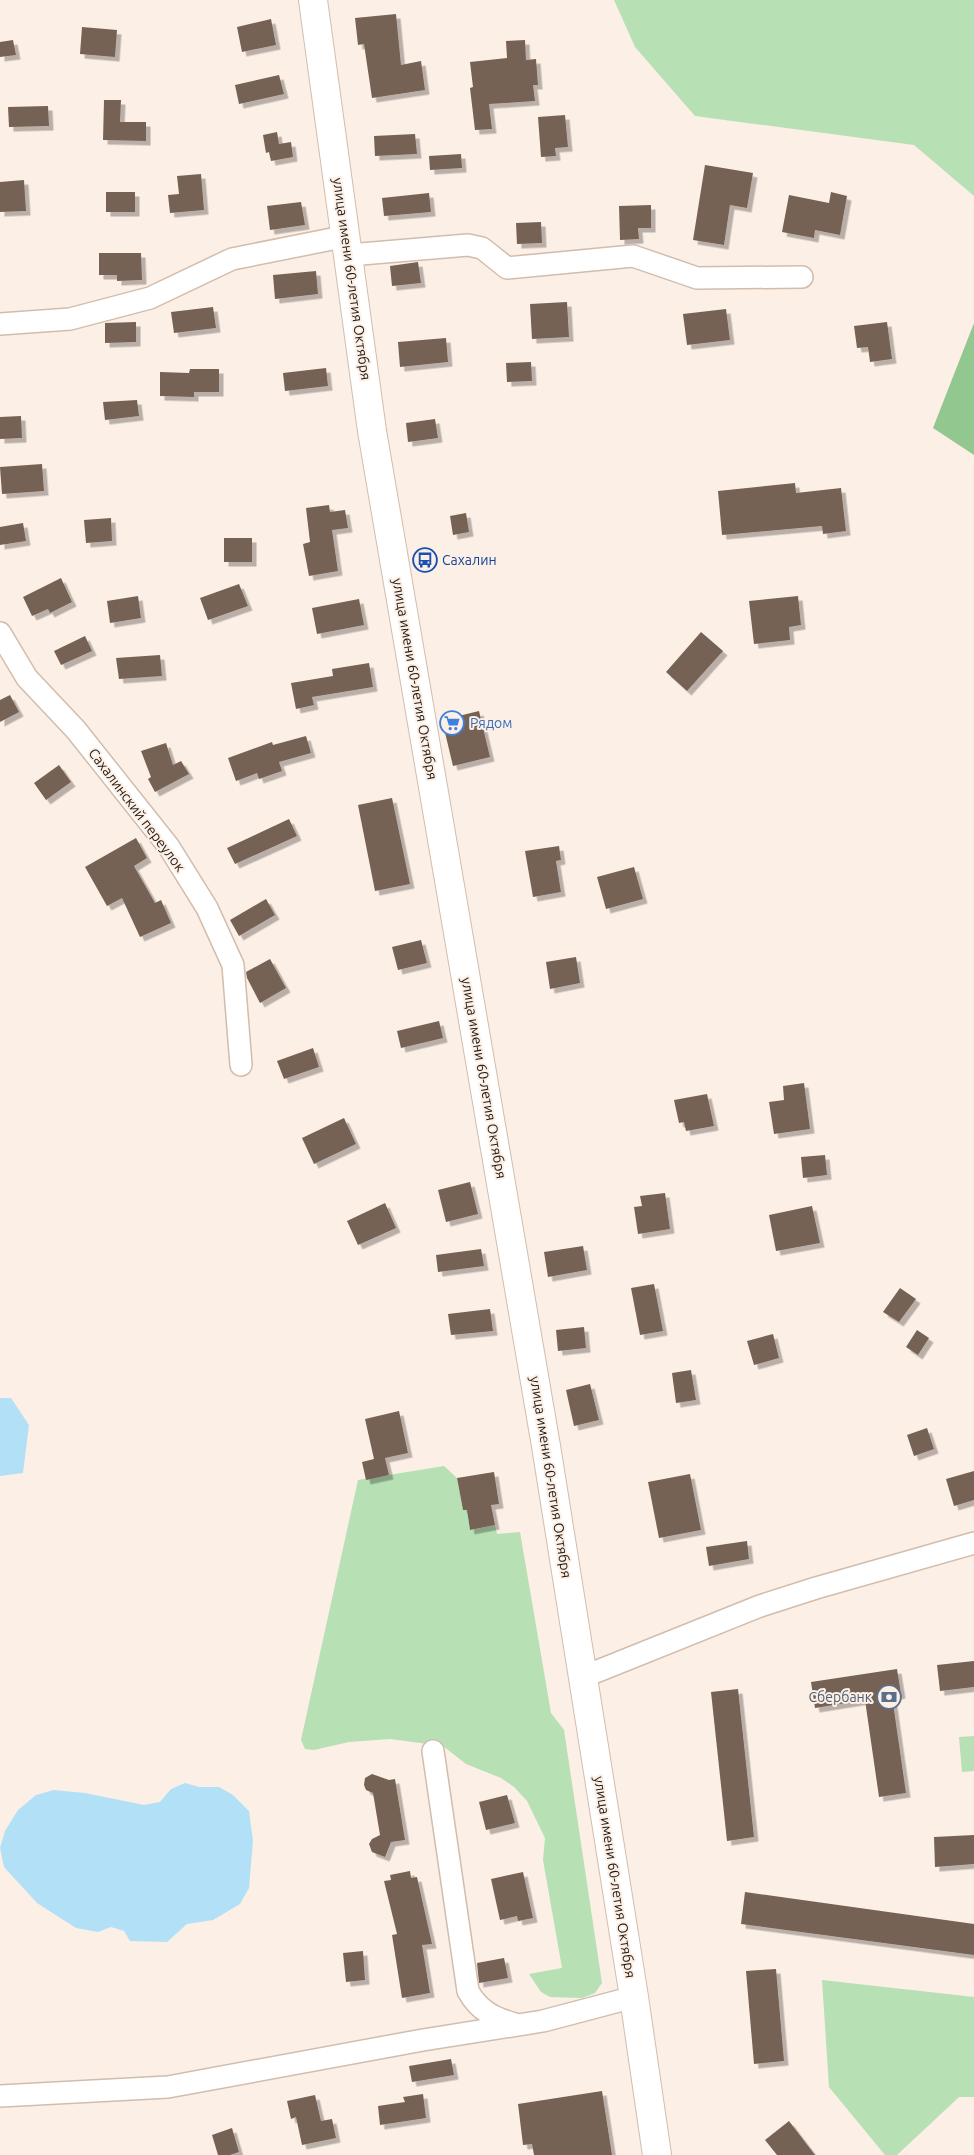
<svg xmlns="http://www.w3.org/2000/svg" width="974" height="2155" font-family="Ubuntu,sans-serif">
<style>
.green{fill:#b7e0b5}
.forest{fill:#92c78f}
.water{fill:#b2e1f7}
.building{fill:#756254;filter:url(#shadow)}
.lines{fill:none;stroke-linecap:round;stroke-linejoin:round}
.minor-casing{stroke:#d2bdad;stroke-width:24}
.primary-casing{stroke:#d2bdad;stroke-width:30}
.minor{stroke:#fff;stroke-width:21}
.primary{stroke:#fff;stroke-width:28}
.labels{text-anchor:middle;stroke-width:4;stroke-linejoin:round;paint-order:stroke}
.street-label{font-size:14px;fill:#201813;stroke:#fcefe5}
.transit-label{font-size:14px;fill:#164399;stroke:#fcefe5;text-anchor:start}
.shop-label{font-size:14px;fill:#366cbe;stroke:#fcefe5;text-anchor:start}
.service-label{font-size:14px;fill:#4e5e75;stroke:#fcefe5;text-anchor:end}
</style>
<defs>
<filter id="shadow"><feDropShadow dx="4.5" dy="4.5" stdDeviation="0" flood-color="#0004"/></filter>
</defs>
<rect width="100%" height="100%" fill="#fcefe5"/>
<g class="green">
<polygon points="614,0 974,0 974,196 914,145 695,116 635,47"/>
<polygon points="444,1466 457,1478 463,1510 467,1510 470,1530 495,1525 497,1534 520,1532 551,1713 564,1730 602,1983 595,1993 582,1998 550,1997 541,1992 529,1974 562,1968 543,1860 545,1838 527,1801 514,1787 501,1778 466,1764 443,1746 390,1739 349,1742 314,1750 305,1749 301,1740 358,1480"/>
<polygon points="974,1736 974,1771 962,1772 959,1737"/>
<polygon points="822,1980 974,1997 974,2097 959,2097 897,2155 885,2155 829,2087"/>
</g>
<polygon class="forest" points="974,323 974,455 933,428"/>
<g class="water">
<polygon points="0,1398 11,1398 29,1425 23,1473 0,1476"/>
<polygon points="185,1783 199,1787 219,1787 233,1795 249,1811 253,1841 249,1888 240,1904 213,1920 187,1924 167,1942 130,1941 124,1931 111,1927 98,1932 76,1928 37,1903 4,1867 0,1848 5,1831 18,1810 36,1795 54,1790 85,1793 144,1805 160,1802 171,1789"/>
</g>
<g class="building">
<polygon points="396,14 401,65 421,61 425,90 372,98 364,44 358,45 355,18"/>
<polygon points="271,19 276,45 242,52 237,27"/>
<polygon points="82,27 117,30 115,57 80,54"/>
<polygon points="13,40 16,55 0,57 0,42"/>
<polygon points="525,40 526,60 536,59 538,85 533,85 535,101 489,104 492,129 475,130 470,88 473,87 470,62 507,58 506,41"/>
<polygon points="279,75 284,94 239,104 235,85"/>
<polygon points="104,100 121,100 120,122 146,122 146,141 103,140"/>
<polygon points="48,106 49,126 9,127 8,107"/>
<polygon points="565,115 568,147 555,148 556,156 541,157 538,117"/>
<polygon points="277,132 279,144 291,142 293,157 271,161 269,152 266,153 263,135"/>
<polygon points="415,134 417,154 375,156 374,136"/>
<polygon points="461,154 462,168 430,170 429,156"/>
<polygon points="705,165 753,173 747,208 730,205 724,245 693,240"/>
<polygon points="201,174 204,210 170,213 168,195 179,194 177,176"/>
<polygon points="24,180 26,211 0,212 0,182"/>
<rect x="106" y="192" width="29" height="20"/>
<polygon points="831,192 847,196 840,235 815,230 814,238 782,232 789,195 829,203"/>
<polygon points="429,193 431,212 384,216 382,198"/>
<polygon points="301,202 305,225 270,230 267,206"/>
<polygon points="651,205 651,228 638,228 639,239 620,240 619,206"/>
<polygon points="541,222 542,243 517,244 516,223"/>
<polygon points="99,253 141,253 142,280 117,281 117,275 99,275"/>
<polygon points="418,262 421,283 392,286 390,266"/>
<polygon points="316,271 318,294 275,299 273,275"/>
<polygon points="567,302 569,337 532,339 530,304"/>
<polygon points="213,307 216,328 174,333 171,312"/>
<polygon points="726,309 730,340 687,345 683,314"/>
<polygon points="136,322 136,342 105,343 105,323"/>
<polygon points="887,322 892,359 870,362 868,347 857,348 854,326"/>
<polygon points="446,338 448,362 400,367 398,342"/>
<polygon points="531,362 532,381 507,382 506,363"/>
<polygon points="326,368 328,386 285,391 283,373"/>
<polygon points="190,369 219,369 219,392 194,392 194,397 160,396 160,372 189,373"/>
<polygon points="137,400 139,416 105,420 103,402"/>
<polygon points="21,416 22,438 0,439 0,417"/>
<polygon points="435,419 438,438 408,442 406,423"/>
<polygon points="42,464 44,491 2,494 0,467"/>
<polygon points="795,483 796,493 841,488 846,531 823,534 822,526 722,535 718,491"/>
<polygon points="329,505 330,512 345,510 348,528 332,530 338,571 309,576 303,544 310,542 306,508"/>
<polygon points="466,513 469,532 453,535 450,516"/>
<polygon points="111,518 112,541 86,543 84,520"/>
<polygon points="23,523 26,541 0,545 0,527"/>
<rect x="224" y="538" width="28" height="24"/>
<polygon points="61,578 72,602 50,613 48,609 32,616 23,597"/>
<polygon points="239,584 248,606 208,620 200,598"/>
<polygon points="138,596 141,618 110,623 107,601"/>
<polygon points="798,596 801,625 789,627 790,640 754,644 749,601"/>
<polygon points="359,599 364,625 317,634 312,608"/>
<polygon points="701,632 723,651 687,691 666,672"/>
<polygon points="85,636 92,651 61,665 54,651"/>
<polygon points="160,655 162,676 119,679 116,658"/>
<polygon points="369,663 373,687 312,697 314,705 296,709 291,683 333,676 332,669"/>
<polygon points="10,695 19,712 0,722 0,700"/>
<polygon points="479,711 490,757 453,766 442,720"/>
<polygon points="306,736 311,753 279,762 282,771 259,779 257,773 236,781 228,758 272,742 273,745"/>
<polygon points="166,743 173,765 181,761 189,774 155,792 148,779 151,777 141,751"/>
<polygon points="59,765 71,782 46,800 34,783"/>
<polygon points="392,798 410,884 375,891 358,805"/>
<polygon points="289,819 297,836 235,864 227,848"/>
<polygon points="136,838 147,858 134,866 155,903 161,900 171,923 140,937 122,898 107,906 85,867"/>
<polygon points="559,846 561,860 556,861 561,892 533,897 525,851"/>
<polygon points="634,867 643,899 606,909 597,877"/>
<polygon points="266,899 275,915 239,936 230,920"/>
<polygon points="421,940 427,963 398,970 392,947"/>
<polygon points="576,957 580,983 550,989 546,962"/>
<polygon points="270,959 286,988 260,1003 247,978 246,972"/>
<polygon points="439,1021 443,1038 401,1048 397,1031"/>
<polygon points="313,1048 319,1067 284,1079 277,1061"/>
<polygon points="804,1083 810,1129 774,1134 769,1102 784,1100 783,1086"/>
<polygon points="707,1094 714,1126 686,1131 684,1122 679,1123 674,1100"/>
<polygon points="344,1118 356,1144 314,1164 302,1138"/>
<polygon points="825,1155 827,1175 803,1178 801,1157"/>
<polygon points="470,1182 478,1214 446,1222 438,1190"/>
<polygon points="665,1193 670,1229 638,1234 634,1207 642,1206 640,1196"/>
<polygon points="385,1203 396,1228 358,1245 347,1221"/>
<polygon points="812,1206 820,1243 776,1251 769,1215"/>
<polygon points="583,1246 587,1270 548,1277 544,1252"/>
<polygon points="481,1249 484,1266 438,1272 436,1255"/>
<polygon points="654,1284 663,1331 640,1335 631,1288"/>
<polygon points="900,1288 916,1299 899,1322 883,1312"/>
<polygon points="490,1309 493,1331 451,1335 448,1314"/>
<polygon points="584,1327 586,1348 558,1351 556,1330"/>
<polygon points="917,1330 929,1338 918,1355 906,1347"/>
<polygon points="773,1334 779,1358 754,1365 747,1341"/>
<polygon points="691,1370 696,1400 676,1403 672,1373"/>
<polygon points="590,1384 599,1420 574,1426 566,1390"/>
<polygon points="399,1411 408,1453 385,1458 389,1475 366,1480 362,1462 374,1459 365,1419"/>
<polygon points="927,1428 934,1449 914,1456 907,1435"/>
<polygon points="974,1471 974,1500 954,1506 946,1479"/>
<polygon points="494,1472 499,1504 491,1505 495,1525 470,1530 467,1510 463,1510 457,1478"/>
<polygon points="690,1474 701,1530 659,1538 648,1482"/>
<polygon points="747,1541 749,1559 709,1566 706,1547"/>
<polygon points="974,1661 974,1687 940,1691 937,1665"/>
<polygon points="897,1669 901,1694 892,1696 906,1793 879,1797 865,1700 815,1708 811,1682"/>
<polygon points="738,1689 754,1837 727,1841 711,1692"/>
<polygon points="372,1774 389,1780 395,1779 405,1840 391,1842 385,1857 372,1852 369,1844 372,1839 380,1835 373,1793 366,1790 364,1785 365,1778"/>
<polygon points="507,1795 515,1823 486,1830 479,1802"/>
<polygon points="974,1835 974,1864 935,1867 934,1837"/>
<polygon points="410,1871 411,1878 417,1877 432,1944 422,1945 430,1993 402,1998 392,1935 397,1934 384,1881 391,1880 390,1875"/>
<polygon points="523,1872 533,1918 518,1921 517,1916 500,1920 491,1879"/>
<polygon points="745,1892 974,1924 974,1955 741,1924"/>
<polygon points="363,1951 365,1980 346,1982 343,1953"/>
<polygon points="504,1958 508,1978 479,1983 477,1963"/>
<polygon points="776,1969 784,2061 754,2064 746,1971"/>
<polygon points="451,2059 454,2075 412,2082 409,2066"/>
<polygon points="602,2091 612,2155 534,2155 532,2144 523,2145 518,2104"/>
<polygon points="423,2094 426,2118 380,2125 378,2106 405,2102 403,2097"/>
<polygon points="315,2095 321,2121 332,2119 336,2138 302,2145 296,2117 291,2119 287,2101"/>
<polygon points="789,2121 815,2155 777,2155 765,2140"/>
<polygon points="232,2128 239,2152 230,2155 218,2155 212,2135"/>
</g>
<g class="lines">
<g class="minor-casing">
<g id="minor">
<polyline points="349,255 468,245 482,248 507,268 633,256 697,278 802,277"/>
<polyline points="0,324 70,319 150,298 232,259 347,236"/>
<polyline points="0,633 27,678 76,730 169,847 207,908 233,965 241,1065"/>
<polyline points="583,1677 760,1606 816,1588 974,1543"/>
<path d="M433 1751 468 1991C479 2011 494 2018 515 2024"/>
<polyline points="0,2096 168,2087 423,2040 543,2021 634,1997"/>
</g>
</g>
<g class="primary-casing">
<polyline id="primary" points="313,0 372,431 546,1446 634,1997 657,2155"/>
</g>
<use href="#minor" class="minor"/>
<use href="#primary" class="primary"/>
</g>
<defs>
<g id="bus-ring" transform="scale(1.25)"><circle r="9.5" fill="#fcefe5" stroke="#1a4fb4" stroke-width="1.5"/><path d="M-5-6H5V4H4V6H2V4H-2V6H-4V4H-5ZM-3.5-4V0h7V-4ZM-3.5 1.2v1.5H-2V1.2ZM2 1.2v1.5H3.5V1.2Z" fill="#1a4fb4"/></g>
<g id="supermarket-ring" transform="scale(1.25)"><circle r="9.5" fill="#fcefe5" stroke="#3f7fe0" stroke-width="1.5"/><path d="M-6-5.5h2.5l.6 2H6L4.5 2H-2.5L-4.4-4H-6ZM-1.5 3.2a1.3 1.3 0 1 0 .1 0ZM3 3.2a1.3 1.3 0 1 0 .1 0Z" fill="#3f7fe0"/></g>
<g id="bank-ring" transform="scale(1.25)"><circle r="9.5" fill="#fcefe5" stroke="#5c6f8a" stroke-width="1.5"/><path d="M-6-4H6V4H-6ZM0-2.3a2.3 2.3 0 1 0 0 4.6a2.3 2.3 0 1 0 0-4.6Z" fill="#5c6f8a"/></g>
</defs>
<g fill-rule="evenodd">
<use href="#bus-ring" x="425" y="560"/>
<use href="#supermarket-ring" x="452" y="723"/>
<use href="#bank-ring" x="889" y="1697"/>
</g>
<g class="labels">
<g class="street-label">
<text transform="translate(352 279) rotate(82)" y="5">улица имени 60-летия Октября</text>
<text transform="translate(415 679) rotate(80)" y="5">улица имени 60-летия Октября</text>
<text transform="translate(137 810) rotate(53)" y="5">Сахалинский переулок</text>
<text transform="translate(484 1078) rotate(80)" y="5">улица имени 60-летия Октября</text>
<text transform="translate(551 1477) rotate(81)" y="5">улица имени 60-летия Октября</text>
<text transform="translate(615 1877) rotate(81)" y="5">улица имени 60-летия Октября</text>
</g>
<g class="transit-label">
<text x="442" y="565">Сахалин</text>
</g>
<g class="shop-label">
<text x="470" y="728">Рядом</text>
</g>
<g class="service-label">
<text x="872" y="1702">Сбербанк</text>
</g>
</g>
</svg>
